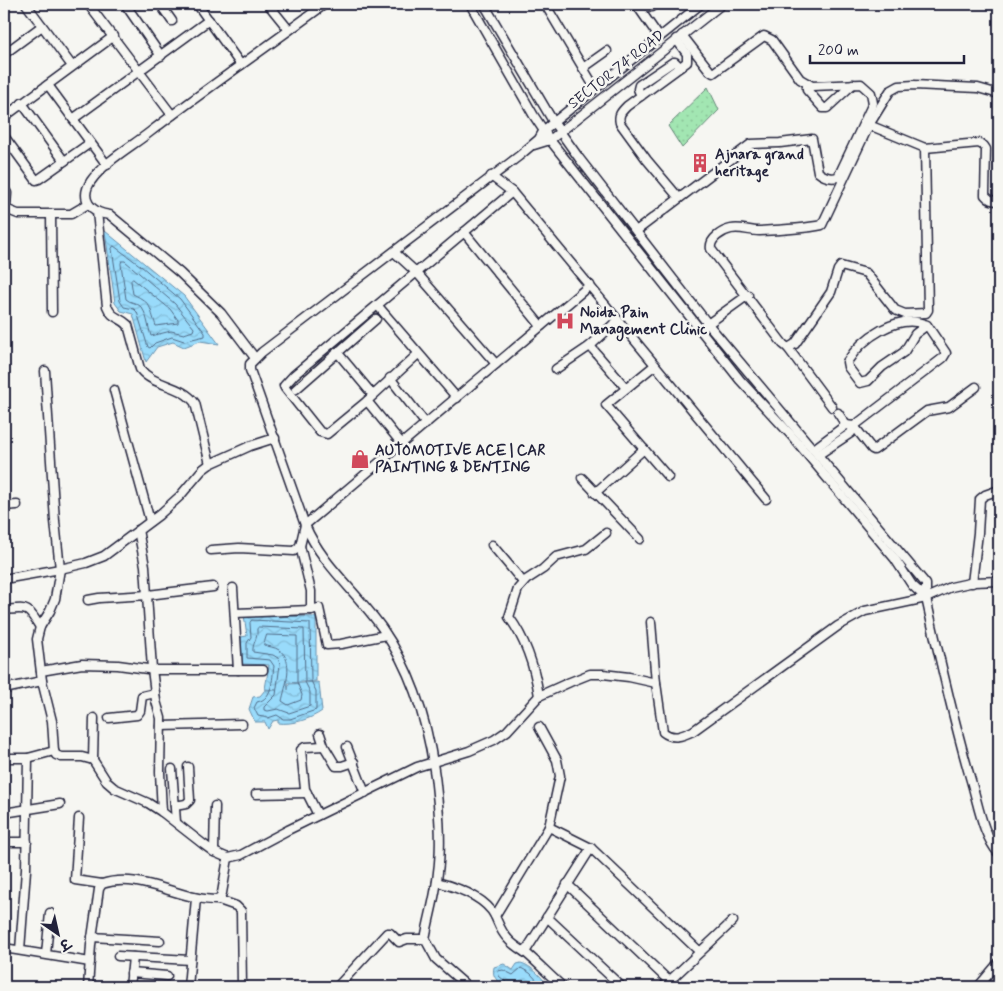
<svg xmlns="http://www.w3.org/2000/svg" width="1003" height="991" font-family="Mynerve,'Playpen Sans Deva',sans-serif">
<style>
.grass{fill:url(#grass-dots);stroke:#628476}
.water{fill:url(#water-waves);stroke:#6991ae}
.lines{fill:none;stroke-linecap:round;stroke-linejoin:round}
.shore{stroke:#526c88;stroke-width:1}
.minor-casing{stroke:#22223b;stroke-width:11}
.minor{stroke:#f6f6f2;stroke-width:8}
.labels{text-anchor:middle;stroke-width:5;stroke-linejoin:round;paint-order:stroke}
.street-label{font-size:15px;fill:#22223b;stroke:#f6f6f2}
.poi-label{font-size:15px;font-weight:bold;fill:#22223b;stroke:#f6f6f2;text-anchor:start}
</style>
<defs>
<pattern id="grass-dots" width="8" height="8" patternUnits="userSpaceOnUse" patternTransform="scale(1.25)"><rect width="8" height="8" fill="#a2e6b2"/><path d="M2 2h.1M6 6h.1" fill="none" stroke="#8bc59a" stroke-width="1.8" stroke-linecap="round"/></pattern>
<pattern id="water-waves" width="16" height="10" patternUnits="userSpaceOnUse" patternTransform="scale(1.25)"><rect width="16" height="10" fill="#99dbfb"/><path d="M0 5q4-4 8 0t8 0" fill="none" stroke="#84bcd8"/></pattern>
</defs>
<rect width="100%" height="100%" fill="#f6f6f2"/>
<filter id="ink" filterUnits="userSpaceOnUse"><feTurbulence type="fractalNoise" baseFrequency=".02" numOctaves="2"/><feDisplacementMap in="SourceGraphic" scale="10" xChannelSelector="R" yChannelSelector="G"/><feConvolveMatrix kernelMatrix="1 2 1 2 8 2 1 2 1" color-interpolation-filters="sRGB"/></filter>
<g filter="url(#ink)">
<polygon class="grass" points="708,87 719,110 682,148 668,126"/>
<g class="water">
<polygon points="105,231 184,296 219,344 200,341 184,347 173,342 157,347 146,362 133,314 121,311 115,303"/>
<path d="M244 615 316 617V681L287 683 288 690 289 684 317 682 319 683 322 711C311 719 292 725 278 723V720L273 721 268 729 265 722H255L249 709 253 697 260 696 265 690H276L265 689 269 665 242 664 241 637 247 636Z"/>
<path d="M521 963C532 966 540 976 548 985L547 987C530 987 488 991 494 967L504 964 513 970 517 964Z"/>
</g>
<g class="lines">
<g class="shore">
<polygon points="114,246 141,266 180,299 205,333 205,336 184,341 172,337 155,343 150,348 148,347 137,312 134,309 124,307 120,301 112,249"/>
<path d="M122 261H125L175 304 194 328 193 331 184 334 171 331 151 336C148 327 147 312 140 306 136 302 130 303 126 299L121 264Z"/>
<path d="M133 279 170 309 178 320V323L156 326C149 307 153 304 133 294L131 281Z"/>
<path d="M252 620 310 623 311 681 316 691V710L290 719H283L277 715 268 718 258 716 254 708 257 702C273 699 272 679 274 666L270 660 247 658V643L251 637 250 623Z"/>
<path d="M259 627 304 629 305 682 310 692V706L289 713 278 709 268 711 264 710V707L276 695 280 664 278 658 273 655 253 652C252 643 258 640 257 629Z"/>
<path d="M267 635 297 636V682L302 695 301 700 288 705 282 701C285 687 295 660 279 650 275 647 269 647 264 645Z"/>
<polyline points="507,987 506,982 499,976 498,971 503,970 513,975 521,968 530,973 543,987"/>
</g>
<g class="minor-casing">
<g id="minor">
<polyline points="26,4 72,66"/>
<polyline points="88,4 172,115"/>
<polyline points="125,4 161,56"/>
<polyline points="160,4 172,21"/>
<polyline points="197,4 241,65"/>
<polyline points="268,4 289,30"/>
<polyline points="470,4 534,116 550,140 740,380 791,435 895,559 912,585 926,598"/>
<path d="M484 4 554 123 579 158 708 324 926 584V598C940 661 954 723 972 784 979 808 983 835 999 854"/>
<polyline points="545,4 595,88"/>
<polyline points="636,4 659,37"/>
<polyline points="644,4 647,7 652,7 655,4"/>
<path d="M676 39 687 54V62L627 106C621 112 618 115 620 123L647 160 679 198"/>
<polyline points="4,54 42,26"/>
<polyline points="583,68 607,51"/>
<polyline points="807,83 807,90 823,108 827,108 853,84"/>
<polyline points="48,85 107,165"/>
<polyline points="641,96 638,89 639,85 673,62 675,62 680,67"/>
<polyline points="22,103 64,161"/>
<polyline points="4,117 114,36"/>
<polyline points="73,119 209,20"/>
<path d="M869 125 925 148 979 143 984 146 986 149 985 195C989 200 992 201 999 201"/>
<polyline points="4,136 36,180 39,179 90,143"/>
<polyline points="534,145 550,140 722,4"/>
<path d="M925 148 928 310 926 313 905 314 895 310 866 273 841 266 838 270 831 292 795 344 788 348 783 344 711 249C709 239 722 231 731 229 741 227 749 231 759 231 780 230 802 229 822 225L869 125 890 91 899 86 914 85 978 88 999 94"/>
<polyline points="491,176 512,192 766,499"/>
<polyline points="4,189 7,193 6,207 8,210 18,214 71,214 88,204"/>
<path d="M97 212 107 306C112 319 119 316 128 325L140 369C154 387 181 384 195 403L210 464"/>
<polyline points="51,214 52,312"/>
<path d="M636 231 751 144 780 143 812 139 818 172C824 177 830 179 838 177L873 103 871 93 861 84 812 86 800 79 772 40 764 36 713 73 710 71 682 35"/>
<polyline points="464,232 541,326"/>
<polyline points="394,252 417,273 496,364"/>
<polyline points="378,306 457,398"/>
<polyline points="618,320 590,346 626,388"/>
<polyline points="705,326 748,295"/>
<polyline points="788,348 832,407"/>
<polyline points="337,352 373,395"/>
<polyline points="418,354 367,401 327,434 320,432 285,388 284,386 294,375 512,192"/>
<path d="M255 358 221 313 180 273 110 215C91 213 79 199 91 181 105 161 131 147 150 132 207 88 267 47 325 4"/>
<polyline points="655,365 606,405 668,477"/>
<polyline points="556,369 590,346"/>
<polyline points="45,371 55,521 60,569 55,599 50,611 40,627 37,639 42,681 52,721 54,751 56,755 61,757 82,757 93,760 107,782 114,788 148,803 162,812 203,844 214,852 228,858 241,855 288,830 417,767 469,751 494,740 507,731 539,696 570,682 590,674 603,674 629,677 656,683"/>
<polyline points="390,378 426,424"/>
<polyline points="296,389 376,319"/>
<polyline points="114,390 150,521"/>
<polyline points="367,401 402,444"/>
<polyline points="838,413 846,425"/>
<polyline points="854,426 872,449 874,450 927,411 949,407 976,387"/>
<polyline points="814,449 846,425 854,426"/>
<path d="M818 455 851 433 854 426 943 358 946 353 927 325C898 312 862 338 847 362L848 367 860 383 868 381 882 367 904 352 915 334 927 325"/>
<polyline points="582,478 640,539"/>
<polyline points="595,493 644,449"/>
<polyline points="4,506 17,505"/>
<polyline points="138,530 145,566 152,669 156,701 161,718 160,772 162,812"/>
<polyline points="492,545 523,582"/>
<polyline points="211,550 239,548 294,551 300,546 305,525 590,285"/>
<polyline points="4,579 60,569 86,563 104,556 159,515 180,496 202,470 210,464 250,446 275,438"/>
<polyline points="972,583 978,533 980,499 985,495 999,490"/>
<polyline points="233,588 238,670"/>
<polyline points="88,600 99,598 148,595 213,587"/>
<path d="M4 610C28 608 27 606 40 627"/>
<polyline points="311,610 319,608 327,645 341,644 386,635"/>
<polyline points="235,613 311,610 311,591 300,546"/>
<path d="M651 622 656 683 663 732C673 740 682 736 693 731L838 626 865 611 926 598 951 587 974 582 999 581"/>
<polyline points="41,671 82,664 118,665 155,670 263,670"/>
<polyline points="4,689 42,681"/>
<path d="M539 696C535 669 526 640 509 617L518 589 526 580 543 569 556 557 586 549 606 533"/>
<polyline points="109,718 137,715 140,711 142,696 155,693"/>
<polyline points="161,726 242,724"/>
<polyline points="539,727 557,760 560,776 549,827 591,848 700,952"/>
<polyline points="320,734 324,746 336,766 342,766 354,762"/>
<polyline points="347,747 365,793"/>
<polyline points="4,758 28,758 54,751"/>
<polyline points="93,760 94,718"/>
<polyline points="172,769 176,822"/>
<polyline points="256,794 307,793"/>
<polyline points="175,806 186,804 190,800 188,767"/>
<polyline points="4,813 60,804"/>
<polyline points="318,815 305,789 301,750 305,747 324,746"/>
<polyline points="79,818 75,880 102,884"/>
<polyline points="4,842 27,842"/>
<polyline points="214,852 215,806"/>
<path d="M437 882C456 887 485 897 495 916 499 925 501 932 508 939 513 945 520 949 526 953 539 964 550 976 563 987"/>
<polyline points="567,884 669,981"/>
<polyline points="219,900 236,906 241,911 242,987"/>
<polyline points="495,916 549,827"/>
<polyline points="547,917 622,987"/>
<polyline points="92,937 160,941"/>
<polyline points="4,948 90,962"/>
<polyline points="20,950 26,870 28,758"/>
<polyline points="525,952 591,848"/>
<polyline points="46,954 50,913"/>
<polyline points="118,956 190,960"/>
<polyline points="131,973 167,976"/>
<path d="M88 987 91 945 99 889 102 884C141 871 180 901 219 900L222 893 228 858"/>
<polyline points="130,987 133,957"/>
<polyline points="188,987 196,898"/>
<polyline points="337,987 387,933 390,933 399,942 407,939 425,939"/>
<path d="M468 987 436 959 425 939C429 917 436 895 438 872 441 850 440 826 438 804 433 742 418 680 382 628 358 593 322 565 305 525L250 370V364L262 352 519 156 539 139 544 130 701 4"/>
<polyline points="663,987 733,921"/>
<polyline points="978,987 999,962"/>
<polyline points="994,987 999,981"/>
</g>
</g>
<use href="#minor" class="minor"/>
</g>
</g>
<defs>
<g id="building-bare" transform="scale(1.5)"><path d="M-4-6H4V6H1V3H-1V6H-4ZM-2.5-4.3h1.7v1.8h-1.7ZM.8-4.3h1.7v1.8H.8ZM-2.5-1h1.7V.8h-1.7ZM.8-1h1.7V.8H.8Z" fill="#d1495b" stroke="#f6f6f2" stroke-width="2.5" paint-order="stroke"/></g>
<g id="hospital-bare" transform="scale(1.5)"><path d="M-5-5h3v3.5h4V-5h3V5h-3V1.5h-4V5h-3Z" fill="#d1495b" stroke="#f6f6f2" stroke-width="2.5" paint-order="stroke"/></g>
<g id="shop-bare" transform="scale(1.5)"><path d="M-5-2.5h2.3a2.7 3.5 0 0 1 5.4 0H5L5.5 6h-11ZM-1.5-2.5h3a1.5 2.3 0 0 0-3 0Z" fill="#d1495b" stroke="#f6f6f2" stroke-width="2.5" paint-order="stroke"/></g>
</defs>
<g fill-rule="evenodd">
<use href="#building-bare" x="700" y="163"/>
<use href="#hospital-bare" x="565" y="321"/>
<use href="#shop-bare" x="360" y="459"/>
</g>
<g class="labels">
<g class="street-label">
<text transform="translate(616 69) rotate(-38)" y="5">SECTOR 74 ROAD</text>
</g>
<g class="poi-label">
<text x="715" y="159">Ajnara grand<tspan x="715" dy="17">heritage</tspan></text>
<text x="580" y="317">Noida Pain<tspan x="580" dy="17">Management Clinic</tspan></text>
<text x="375" y="455">AUTOMOTIVE ACE | CAR<tspan x="375" dy="17">PAINTING &amp; DENTING</tspan></text>
</g>
</g>
<rect width="1003" height="991" fill="none" stroke="#f6f6f2" stroke-width="20"/>
<rect x="10" y="10" width="983" height="971" fill="none" stroke="#22223b" stroke-width="2" filter="url(#ink)"/>
<g transform="translate(58 934) rotate(146)" stroke="#f6f6f2" stroke-width="4" paint-order="stroke">
<path d="M0-4L9 19L0 12L-9 19Z" fill="#22223b"/>
<text y="-8" font-size="14" font-weight="bold" text-anchor="middle" fill="#22223b">उ</text>
</g>
<path d="M810 55v8h154v-8" fill="none" stroke="#22223b" stroke-width="2.5"/>
<text x="818" y="55" font-size="15" fill="#22223b" stroke="#f6f6f2" stroke-width="4" paint-order="stroke">200 m</text>
</svg>
